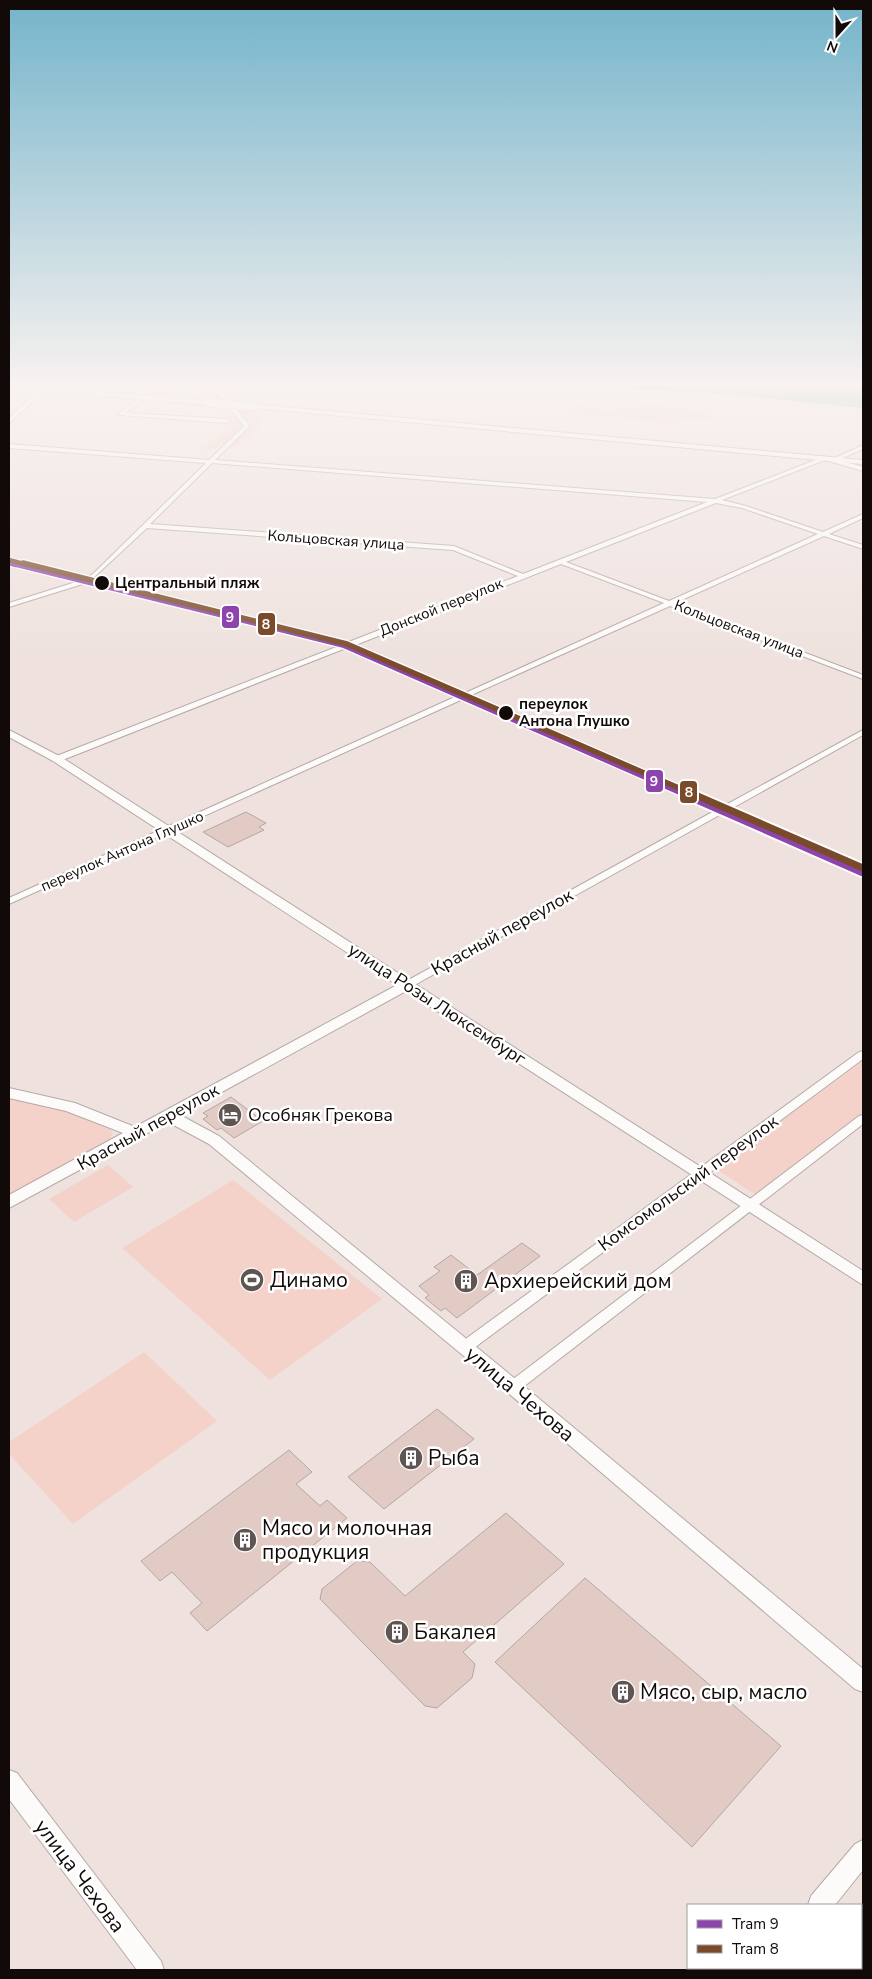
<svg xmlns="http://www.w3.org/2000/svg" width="872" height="1979" font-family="'Nunito Sans',sans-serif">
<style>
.green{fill:#f4d2c9}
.water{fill:#67b49c}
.building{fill:#e3cbc5;stroke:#b1a7a4}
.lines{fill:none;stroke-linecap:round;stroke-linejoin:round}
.street-casing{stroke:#b4aaa6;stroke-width:2}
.secondary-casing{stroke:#b4aaa6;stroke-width:2}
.street{fill:#fdfbfa;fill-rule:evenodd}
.secondary{fill:#fdfbfa;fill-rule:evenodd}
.secondary-bridge-casing{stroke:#b4aaa6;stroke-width:9;stroke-linecap:butt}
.secondary-bridge{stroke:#fdfbfa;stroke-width:8}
.tram-1-far2-casing{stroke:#fff;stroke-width:6}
.tram-1-far1-casing{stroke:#fff;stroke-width:8}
.tram-1-casing{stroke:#fff;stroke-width:11}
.tram-2-far2-casing{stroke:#fff;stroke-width:6}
.tram-2-far1-casing{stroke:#fff;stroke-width:8}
.tram-2-casing{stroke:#fff;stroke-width:11}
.tram-1-far2{stroke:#8e44ad;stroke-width:4.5}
.tram-1-far1{stroke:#8e44ad;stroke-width:5.5}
.tram-1{stroke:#8e44ad;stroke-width:7}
.tram-2-far2{stroke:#7a4b2a;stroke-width:4.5}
.tram-2-far1{stroke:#7a4b2a;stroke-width:5.5}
.tram-2{stroke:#7a4b2a;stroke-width:7}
.stop-dot{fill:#110a09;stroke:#fff;stroke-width:2}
.labels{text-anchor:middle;stroke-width:5;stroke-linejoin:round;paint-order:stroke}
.far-street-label{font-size:15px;fill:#110a09;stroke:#fff}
.far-stop-label{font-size:15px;font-weight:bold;fill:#110a09;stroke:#fff;text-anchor:start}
.street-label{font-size:18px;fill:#110a09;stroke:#fff}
.poi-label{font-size:18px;fill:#110a09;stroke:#fff;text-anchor:start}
.near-poi-label{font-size:21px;fill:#110a09;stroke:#fff;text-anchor:start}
.near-street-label{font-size:21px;fill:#110a09;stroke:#fff}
.line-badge{stroke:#fff;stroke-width:2}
.badge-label{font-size:14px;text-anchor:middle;font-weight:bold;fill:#fff}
</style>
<rect width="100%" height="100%" fill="#efe2de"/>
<g class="green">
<path d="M162 386H240L242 402 207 400 204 393C190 383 178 390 165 395 158 397 150 395 144 394Z"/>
<path d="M574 405 598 408 597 410C610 412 623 408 636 407 663 404 688 408 714 417L713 420 689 419 673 423 634 420 609 415 589 416 575 412 573 409Z"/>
<path d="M237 408 254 409 263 421 256 430 235 447 230 446 244 427 241 424C238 439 219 451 203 450 212 437 221 438 227 424L219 420 233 414 232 412Z"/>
<polygon points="863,1061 863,1113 756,1195 716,1169"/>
<path d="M9 1097C36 1101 95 1112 113 1133L109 1141 9 1196Z"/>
<polygon points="108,1165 133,1187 74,1222 49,1199"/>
<polygon points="233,1180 382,1299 270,1380 122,1248"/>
<polygon points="144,1352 217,1421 73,1524 9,1454 9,1442"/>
</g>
<polygon class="water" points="591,386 863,386 863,408 735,395"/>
<g class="building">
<polygon points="246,812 266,823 259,827 264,830 228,847 203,832"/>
<polygon points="231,1097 263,1121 234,1138 221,1128 217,1130 203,1119 208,1116 203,1113"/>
<polygon points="522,1243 540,1256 457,1318 445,1308 441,1311 425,1298 429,1295 419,1286 440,1271 434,1267 451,1255 477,1275"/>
<polygon points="437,1409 474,1439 384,1509 348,1477"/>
<polygon points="289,1450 312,1472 296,1484 320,1506 327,1500 347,1518 207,1631 190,1613 202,1603 172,1572 160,1581 141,1561"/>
<polygon points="506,1513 564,1564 463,1652 475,1664 472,1678 437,1708 425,1706 320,1599 322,1589 357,1561 370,1562 405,1596"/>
<polygon points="585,1578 781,1746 692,1847 495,1662"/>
</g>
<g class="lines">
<g class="street-casing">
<g id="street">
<polygon points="135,386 141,386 127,397 123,397 123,395"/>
<path d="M211 386H217L250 426 215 460 715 499 823 457 833 459 863 445V449L838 460 863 467V471L825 460 722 500 746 506 823 532 863 514V518L829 534 863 545V549L824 536 675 603 863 675V679L670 606 469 696 722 807 863 730V735L729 810 863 868V874L723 813 411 987H403L402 985 403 983 716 810 463 699 9 904V898L457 696 346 648 60 761H54V757L339 646 86 583 9 607V603L79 581 9 564V560L85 579 94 573 206 463 9 448V444L209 460 244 426ZM212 463 707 502 523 574 454 546 150 524ZM716 503 742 508 818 534 669 601 566 562ZM147 528 453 550 518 576 346 643 91 580ZM561 564 664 603 463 694 353 646Z"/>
<polygon points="41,388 46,389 9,423 9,418"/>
<polygon points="143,395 145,398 126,413 227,419 230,421 227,423 119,415 119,413"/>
<polygon points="863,1051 863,1059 470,1351 465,1352 460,1351 459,1347 460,1343 859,1052"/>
<polygon points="863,1115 863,1124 518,1391 513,1392 508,1391 506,1387 508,1383 859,1116"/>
</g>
</g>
<g class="secondary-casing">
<g id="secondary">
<polygon points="9,386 32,386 209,401 213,403 209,405 9,388"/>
<polygon points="250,404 863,460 863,464 253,408"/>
<polygon points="9,730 61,757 863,1271 863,1285 406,991 180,1115 219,1136 519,1382 863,1669 863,1692 855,1689 507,1392 209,1144 168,1122 9,1208 9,1195 123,1133 66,1111 9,1098 9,1088 75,1103 135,1127 397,985 53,761 9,737"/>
<polygon points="9,1770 17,1773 161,1961 164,1970 137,1970 9,1799"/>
<polygon points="863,1840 863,1870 835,1905 808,1905 811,1896 855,1844"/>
<rect x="757" y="1968" width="26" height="2"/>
</g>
</g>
<use href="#street" class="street"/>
<use href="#secondary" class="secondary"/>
<g class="secondary-bridge-casing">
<polyline id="secondary-bridge" points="209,403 253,406"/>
</g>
<use href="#secondary-bridge" class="secondary-bridge"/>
<g class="tram-1-far2-casing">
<polyline id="tram-1-far2" points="9,563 16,565"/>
</g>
<g class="tram-1-far1-casing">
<polyline id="tram-1-far1" points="11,563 343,645 686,795"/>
</g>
<g class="tram-1-casing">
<polyline id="tram-1" points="683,794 863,873"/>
</g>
<g class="tram-2-far2-casing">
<polyline id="tram-2-far2" points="9,560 28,565"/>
</g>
<g class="tram-2-far1-casing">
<polyline id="tram-2-far1" points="23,563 347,644 695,795"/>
</g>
<g class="tram-2-casing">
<polyline id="tram-2" points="693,794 863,868"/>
</g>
<use href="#tram-1-far2" class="tram-1-far2"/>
<use href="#tram-1-far1" class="tram-1-far1"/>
<use href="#tram-1" class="tram-1"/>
<use href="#tram-2-far2" class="tram-2-far2"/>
<use href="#tram-2-far1" class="tram-2-far1"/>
<use href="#tram-2" class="tram-2"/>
</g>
<linearGradient id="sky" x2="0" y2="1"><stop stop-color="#74b4ca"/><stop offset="0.58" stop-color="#f8f2f0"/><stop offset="1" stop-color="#f8f2f0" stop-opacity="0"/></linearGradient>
<rect width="872" height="663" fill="url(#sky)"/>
<defs>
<g id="hotel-disc" transform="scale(1.25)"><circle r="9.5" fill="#5f5654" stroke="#fff"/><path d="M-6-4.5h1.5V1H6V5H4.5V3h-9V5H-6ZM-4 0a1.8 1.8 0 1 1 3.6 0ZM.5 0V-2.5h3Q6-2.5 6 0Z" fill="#fff"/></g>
<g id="stadium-disc" transform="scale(1.25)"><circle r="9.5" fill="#5f5654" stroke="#fff"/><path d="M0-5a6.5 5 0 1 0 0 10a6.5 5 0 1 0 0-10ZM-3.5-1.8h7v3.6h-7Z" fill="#fff"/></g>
<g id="building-disc" transform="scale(1.25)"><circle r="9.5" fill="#5f5654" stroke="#fff"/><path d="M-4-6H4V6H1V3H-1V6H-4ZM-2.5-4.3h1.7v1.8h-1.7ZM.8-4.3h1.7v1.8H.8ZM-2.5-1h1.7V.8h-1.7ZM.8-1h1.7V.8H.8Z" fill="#fff"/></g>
</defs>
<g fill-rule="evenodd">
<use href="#hotel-disc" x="230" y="1115"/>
<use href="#stadium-disc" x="252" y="1280"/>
<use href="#building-disc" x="466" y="1281"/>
<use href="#building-disc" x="411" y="1458"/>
<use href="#building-disc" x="245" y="1540"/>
<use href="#building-disc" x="397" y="1632"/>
<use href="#building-disc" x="623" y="1692"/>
</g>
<g class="stop-dot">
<circle cx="102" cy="583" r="8"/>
<circle cx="506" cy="713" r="8"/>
</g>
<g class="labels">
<g class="far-street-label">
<text transform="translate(336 540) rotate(4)" y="5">Кольцовская улица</text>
<text transform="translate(441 607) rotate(-22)" y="5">Донской переулок</text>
<text transform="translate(739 629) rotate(21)" y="5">Кольцовская улица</text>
<text transform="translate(122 851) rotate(-24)" y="5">переулок Антона Глушко</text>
</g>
<g class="far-stop-label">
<text x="115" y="588">Центральный пляж</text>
<text x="519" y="709">переулок<tspan x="519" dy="17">Антона Глушко</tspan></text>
</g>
<g class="street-label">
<text transform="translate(502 932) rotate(-29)" y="6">Красный переулок</text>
<text transform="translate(437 1004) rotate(33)" y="6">улица Розы Люксембург</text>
<text transform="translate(148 1127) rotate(-29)" y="6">Красный переулок</text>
<text transform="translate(688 1183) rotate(-36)" y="6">Комсомольский переулок</text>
</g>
<g class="poi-label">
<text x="248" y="1121">Особняк Грекова</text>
</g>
<g class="near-poi-label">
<text x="270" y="1287">Динамо</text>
<text x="484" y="1288">Архиерейский дом</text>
<text x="428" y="1465">Рыба</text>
<text x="262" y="1535">Мясо и молочная<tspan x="262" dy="24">продукция</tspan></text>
<text x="414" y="1639">Бакалея</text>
<text x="640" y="1699">Мясо, сыр, масло</text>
</g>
<g class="near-street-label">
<text transform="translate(520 1394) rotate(40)" y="7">улица Чехова</text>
<text transform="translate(80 1876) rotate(53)" y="7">улица Чехова</text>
</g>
</g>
<g class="line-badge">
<rect x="221" y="605" width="19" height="24" rx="5" fill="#8e44ad"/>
<rect x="257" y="612" width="19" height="24" rx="5" fill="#7a4b2a"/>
<rect x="645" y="769" width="19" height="24" rx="5" fill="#8e44ad"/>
<rect x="679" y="780" width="19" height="24" rx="5" fill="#7a4b2a"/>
</g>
<g class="badge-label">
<text x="230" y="622">9</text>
<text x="266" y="629">8</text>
<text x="654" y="786">9</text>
<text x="689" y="797">8</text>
</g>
<rect width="872" height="1979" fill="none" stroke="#110a09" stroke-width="20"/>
<rect x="687" y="1904" width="175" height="65" fill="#ffffff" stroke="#a09d9d"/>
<rect x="697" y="1920" width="25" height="8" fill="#8e44ad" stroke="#a09d9d"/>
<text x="732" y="1929" font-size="15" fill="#110a09">Tram 9</text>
<rect x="697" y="1945" width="25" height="8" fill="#7a4b2a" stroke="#a09d9d"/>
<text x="732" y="1954" font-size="15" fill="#110a09">Tram 8</text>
<g transform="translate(837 35) rotate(201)" stroke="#ffffff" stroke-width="4" paint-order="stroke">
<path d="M0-4L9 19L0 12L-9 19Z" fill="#110a09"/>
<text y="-8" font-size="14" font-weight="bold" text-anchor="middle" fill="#110a09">N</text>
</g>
</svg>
